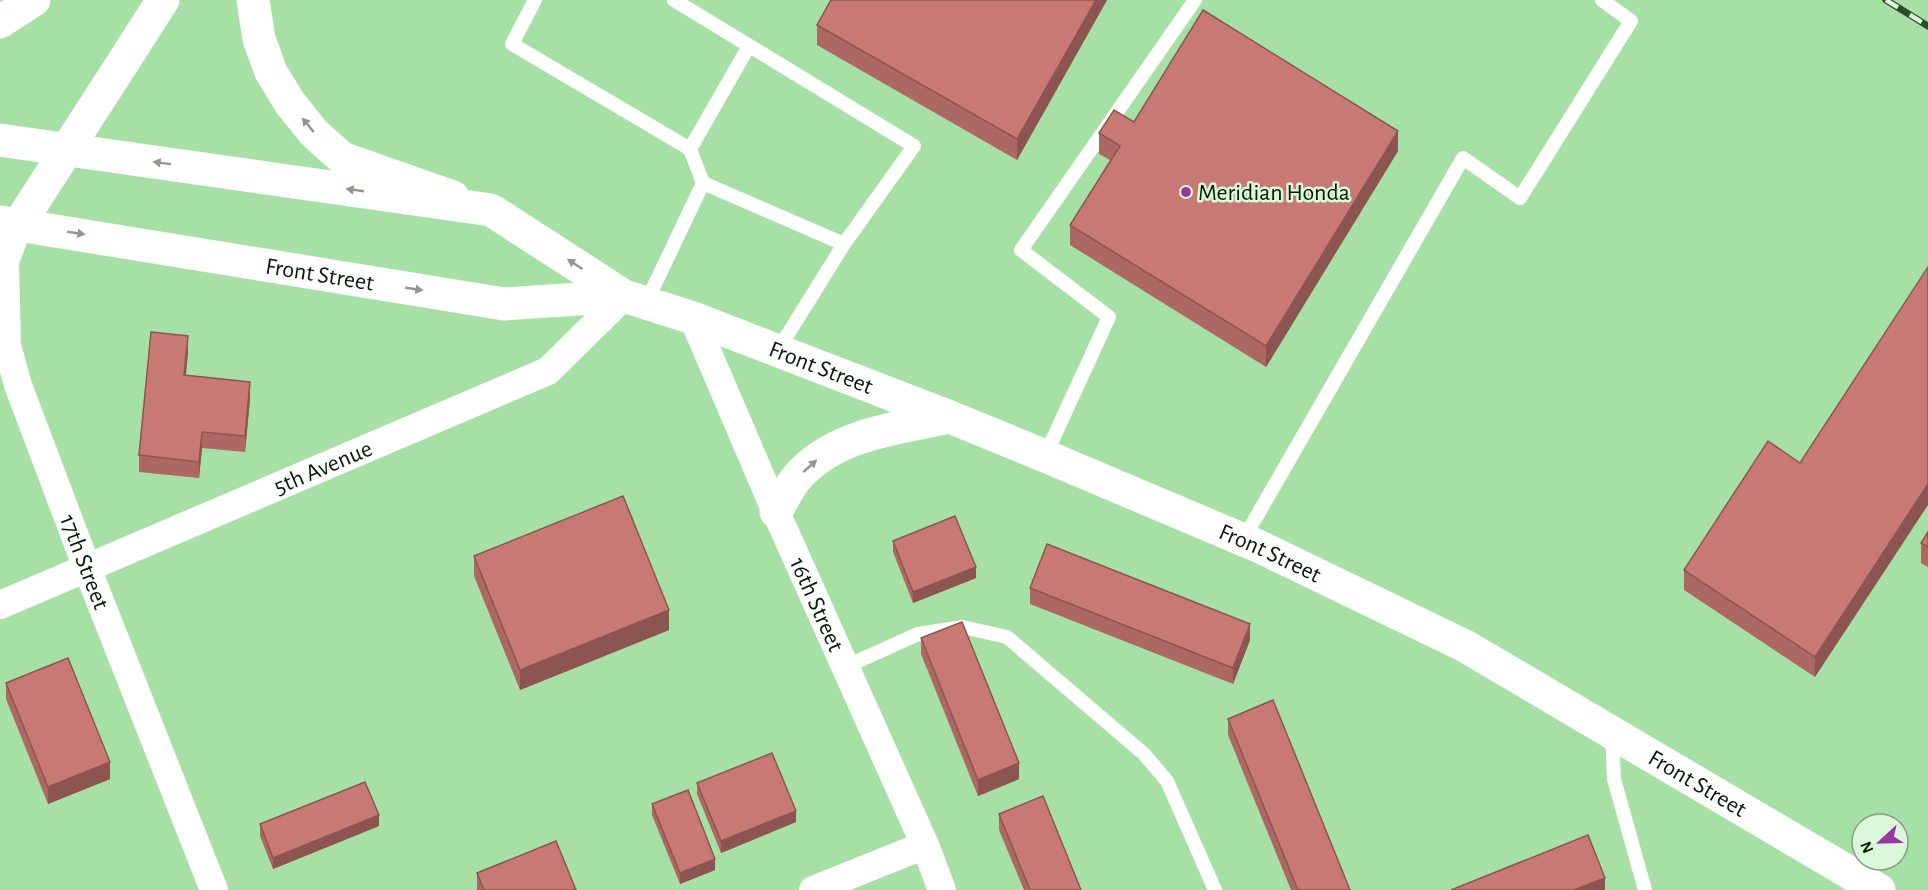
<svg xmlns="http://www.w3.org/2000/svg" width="1928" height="890" font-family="'Alegreya Sans',sans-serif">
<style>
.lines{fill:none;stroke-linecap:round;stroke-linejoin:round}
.lane{stroke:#fff;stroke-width:14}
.street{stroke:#fff;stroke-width:28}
.secondary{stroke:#fff;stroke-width:33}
.primary{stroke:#fff;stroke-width:33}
.rail-casing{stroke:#2d4c2e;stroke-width:7}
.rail{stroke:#dbf9da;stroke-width:4.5;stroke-dasharray:14;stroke-linecap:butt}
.wall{fill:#ad6864}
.shaded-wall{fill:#8d5551}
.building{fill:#c97974;stroke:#8d5551;stroke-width:1.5}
.oneway{fill:#8e988e}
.poi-dot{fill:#9839a2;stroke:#dbf9da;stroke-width:2}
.labels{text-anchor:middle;stroke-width:5;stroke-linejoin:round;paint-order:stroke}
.poi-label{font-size:24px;fill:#041a05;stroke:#dbf9da;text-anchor:start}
.street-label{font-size:24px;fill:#041a05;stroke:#dbf9da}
</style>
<rect width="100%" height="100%" fill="#a6e0a5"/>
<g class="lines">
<g class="lane">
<polyline points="535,0 512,44 690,149 703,183"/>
<polyline points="674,0 914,146 844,244"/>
<polyline points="690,149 749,46"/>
<polyline points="646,303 703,183 844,244 778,350"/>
<polyline points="1045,456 1109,317 1021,250 1195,0"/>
<polyline points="1243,540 1463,158 1520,198 1631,21 1602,0"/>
<polyline points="845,667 918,634 963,627 1007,637 1144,754 1167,781 1215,890"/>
<polyline points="1612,734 1614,779 1645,890"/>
</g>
<g class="street">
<path id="s1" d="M19 224 5 262 7 345 18 385 87 568 214 890"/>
<path id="s2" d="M693 318 776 512 925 845 942 890"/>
<path id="s3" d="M0 605 548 371 624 296"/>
<polyline points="813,890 925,845"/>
</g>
<g class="secondary">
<polyline points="253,0 259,39 271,72 290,103 314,133 342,158 453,197"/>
<polyline points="0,22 34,0"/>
<polyline points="19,224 163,0"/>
</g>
<g class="primary">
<path id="s4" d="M0 140 491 210 624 296 693 318 950 417 1045 456 1258 546 1465 646 1879 890"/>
<path id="s5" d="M0 222 504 304 624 296"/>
<path d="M776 512C782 502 787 490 795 480 832 434 895 429 950 417"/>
</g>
<g class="rail-casing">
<polyline id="rail" points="1886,0 1928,26"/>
</g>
<use href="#rail" class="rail"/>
</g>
<g class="wall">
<polygon points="831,0 1107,0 1017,160 817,45 817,25"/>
<polygon points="1134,122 1398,151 1266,367 1070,245 1070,225 1110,160 1099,154 1099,133"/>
<polygon points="1928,267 1815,677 1684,590 1684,570 1800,463"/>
<polygon points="188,352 186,375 250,399 245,452 202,448 199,478 139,472 139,455"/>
<polygon points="1928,532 1928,567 1921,563 1921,543"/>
<polygon points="893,541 976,578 913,603 893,552"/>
<polygon points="474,556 669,630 520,690 474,576"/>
<polygon points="1030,588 1250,640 1233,684 1030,604"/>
<polygon points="921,638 1019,779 978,796 921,654"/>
<polygon points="6,683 110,779 48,804 6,699"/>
<polygon points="1228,719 1350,890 1291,890 1228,735"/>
<polygon points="697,783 796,822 721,853 697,794"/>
<polygon points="652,804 715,870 680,884 652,815"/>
<polygon points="999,814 1081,890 1024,890 999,830"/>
<polygon points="260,824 379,826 273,869 260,836"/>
<polygon points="477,873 576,890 477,890"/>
</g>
<g class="shaded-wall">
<polygon points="1096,0 1107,0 1017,160 1017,139"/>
<polygon points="1398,131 1398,151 1266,367 1266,346"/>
<polygon points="188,336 188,352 184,391 184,375"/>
<polygon points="250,382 250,399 245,452 245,436"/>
<polygon points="202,432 202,448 199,478 199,462"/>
<polygon points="1928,484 1928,505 1815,677 1815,657"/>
<polygon points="976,567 976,578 913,603 913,592"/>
<polygon points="669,610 669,630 520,690 520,670"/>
<polygon points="1250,624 1250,640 1233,684 1233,668"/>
<polygon points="110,762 110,779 48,804 48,787"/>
<polygon points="1019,763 1019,779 978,796 978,780"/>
<polygon points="796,811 796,822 721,853 721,841"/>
<polygon points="379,815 379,826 273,869 273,858"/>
<polygon points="715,859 715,870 680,884 680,873"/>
<polygon points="1605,878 1605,890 1574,890"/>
</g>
<g class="building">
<polygon points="831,0 1096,0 1017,139 817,25"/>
<polygon points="1203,10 1398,131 1266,346 1070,225 1120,146 1099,133 1114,110 1134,122"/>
<polygon points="1928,267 1928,484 1815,657 1684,570 1768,441 1800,463"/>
<polygon points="151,332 188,336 184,375 250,382 245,436 202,432 199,462 139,455"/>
<polygon points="623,496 669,610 520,670 474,556"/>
<polygon points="955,516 976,567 913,592 893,541"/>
<polygon points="1928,532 1928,547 1921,543"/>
<polygon points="1047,544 1250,624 1233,668 1030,588"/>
<polygon points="962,622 1019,763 978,780 921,638"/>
<polygon points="68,658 110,762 48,787 6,683"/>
<polygon points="1273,700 1350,890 1298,890 1228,719"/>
<polygon points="772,753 796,811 721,841 697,783"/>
<polygon points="365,782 379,815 273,858 260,824"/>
<polygon points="688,790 715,859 680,873 652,804"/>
<polygon points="1043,796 1081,890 1030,890 999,814"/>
<polygon points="1588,835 1605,878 1574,890 1451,890"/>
<polygon points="556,841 576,890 484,890 477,873"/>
</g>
<defs><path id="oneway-solid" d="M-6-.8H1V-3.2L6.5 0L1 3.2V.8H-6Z" transform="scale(1.5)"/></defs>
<g class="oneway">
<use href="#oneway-solid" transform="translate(308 125) rotate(-129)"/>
<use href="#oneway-solid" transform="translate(162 163) rotate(-173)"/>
<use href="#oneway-solid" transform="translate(355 190) rotate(-172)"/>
<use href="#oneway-solid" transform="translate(76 233) rotate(9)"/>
<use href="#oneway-solid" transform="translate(575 264) rotate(-147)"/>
<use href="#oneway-solid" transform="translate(414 289) rotate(9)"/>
<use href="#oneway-solid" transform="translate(810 466) rotate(-42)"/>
</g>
<circle class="poi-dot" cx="1186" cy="192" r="6"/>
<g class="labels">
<g class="poi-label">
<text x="1198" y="200">Meridian Honda</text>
</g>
<g class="street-label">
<text dy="8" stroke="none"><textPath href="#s5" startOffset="324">Front Street</textPath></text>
<text dy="8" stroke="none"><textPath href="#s4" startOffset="864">Front Street</textPath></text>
<text dy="8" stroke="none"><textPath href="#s3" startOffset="351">5th Avenue</textPath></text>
<text dy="8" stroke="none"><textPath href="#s4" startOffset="1350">Front Street</textPath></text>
<text dy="8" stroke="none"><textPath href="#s1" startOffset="354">17th Street</textPath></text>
<text dy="8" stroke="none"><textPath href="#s2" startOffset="312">16th Street</textPath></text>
<text dy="8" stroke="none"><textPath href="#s4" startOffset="1836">Front Street</textPath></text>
</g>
</g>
<g transform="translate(1880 842) rotate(248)"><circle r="28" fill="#dbf9da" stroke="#85a085" stroke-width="1.5"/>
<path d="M0-4.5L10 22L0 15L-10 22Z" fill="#9839a2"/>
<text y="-9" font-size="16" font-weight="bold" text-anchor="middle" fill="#041a05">N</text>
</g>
</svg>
